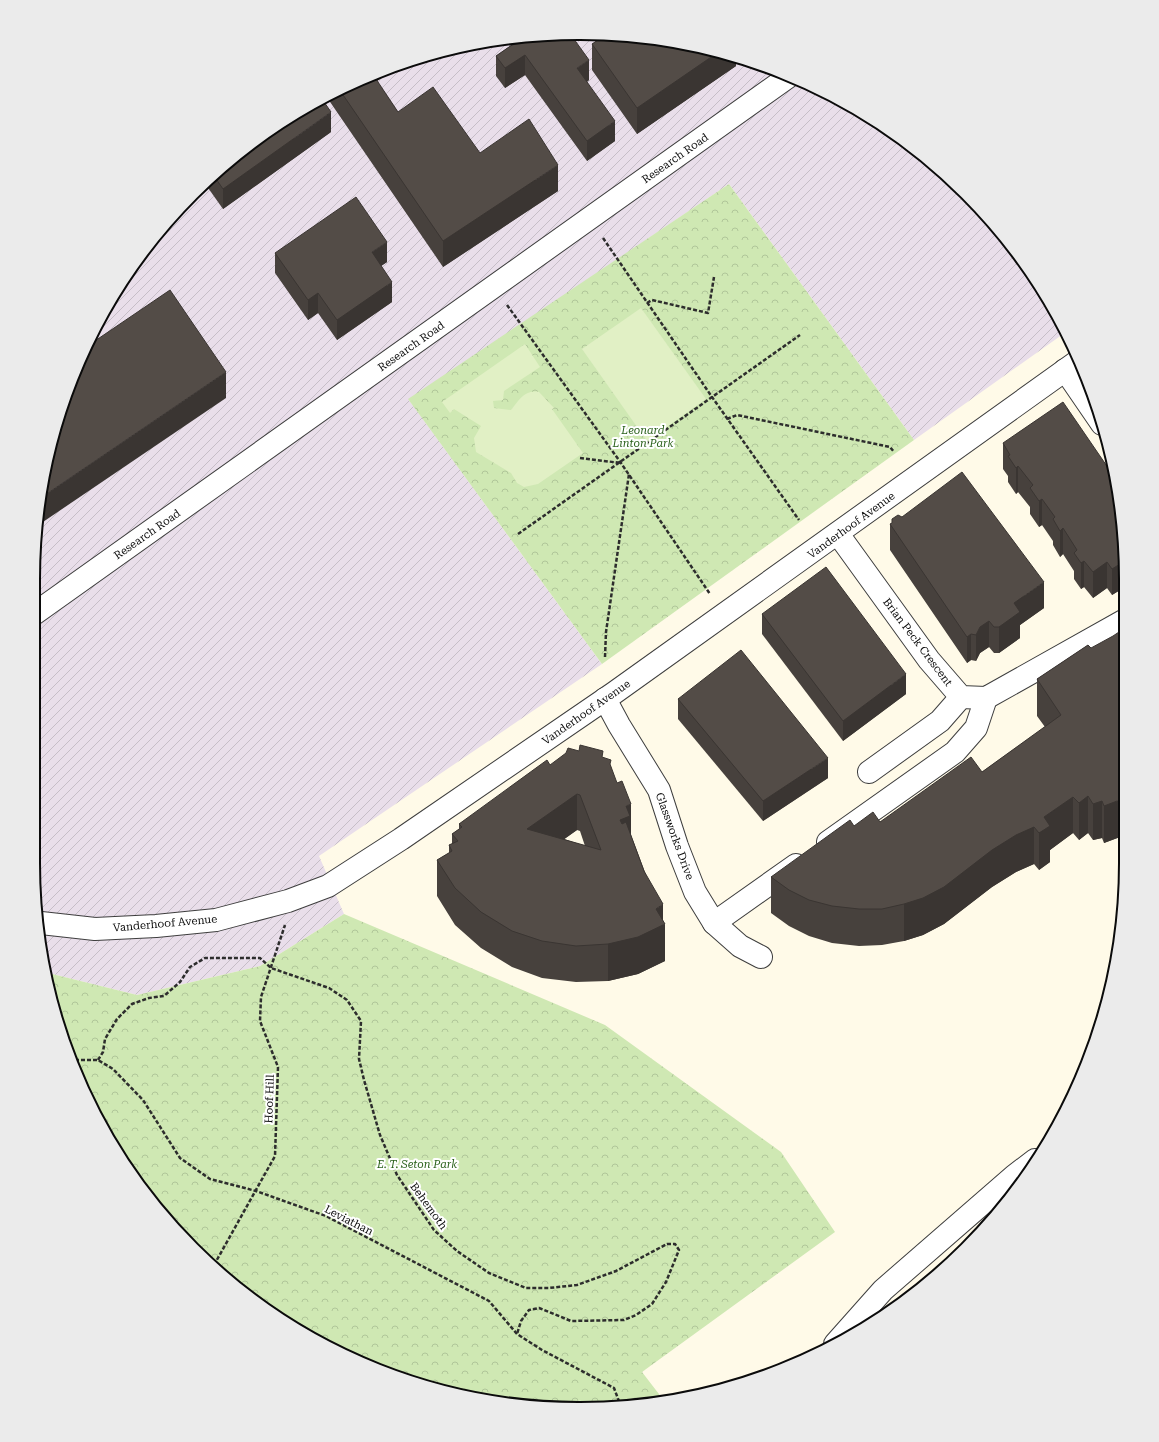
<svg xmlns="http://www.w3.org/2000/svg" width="1159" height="1442" font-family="'Roboto Serif',serif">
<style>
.industrial{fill:url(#industrial-furrows)}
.park{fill:url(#park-crowns)}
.pitch{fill:#e1f0c5}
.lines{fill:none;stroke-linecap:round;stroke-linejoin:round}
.minor-casing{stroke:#3e3e3e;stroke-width:24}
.path{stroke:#2d2d2d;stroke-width:2.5;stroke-dasharray:4 2;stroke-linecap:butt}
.minor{stroke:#fff;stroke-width:22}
.wall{fill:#47413d;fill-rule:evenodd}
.shaded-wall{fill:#3a3532}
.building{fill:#534c47;stroke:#3a3532;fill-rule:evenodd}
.labels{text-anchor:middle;stroke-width:4;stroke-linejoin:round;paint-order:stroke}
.street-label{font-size:11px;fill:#0b0b0b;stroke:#fff}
.park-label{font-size:11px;font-style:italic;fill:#2b621c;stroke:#fff}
.rim{fill:none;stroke:#0b0b0b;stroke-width:2}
</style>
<defs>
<pattern id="industrial-furrows" width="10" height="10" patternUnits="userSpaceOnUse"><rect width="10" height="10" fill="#e9deea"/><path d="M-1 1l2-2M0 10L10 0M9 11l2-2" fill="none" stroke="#c6bdc7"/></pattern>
<pattern id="park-crowns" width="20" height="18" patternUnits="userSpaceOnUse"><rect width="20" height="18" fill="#cfe8b3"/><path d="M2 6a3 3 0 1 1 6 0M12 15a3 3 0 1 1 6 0" fill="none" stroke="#b0c699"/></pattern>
</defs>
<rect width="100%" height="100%" fill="#fffae8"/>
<polygon class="industrial" points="544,34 651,38 755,62 853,106 940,168 1013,247 1066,332 914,440 729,184 409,400 602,664 319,856 344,914 260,966 137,995 48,973 33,862 34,544 52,438 75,371 106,306 169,219 247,146 338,89 438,52"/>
<g class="park">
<polygon points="729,184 914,440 602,664 408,399"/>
<polygon points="344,914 605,1025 781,1152 835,1232 642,1372 662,1398 579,1409 438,1390 306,1336 193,1249 106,1136 52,1004 48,973 137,995 260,966"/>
</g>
<g class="pitch">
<polygon points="641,308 706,399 647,441 582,349"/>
<path d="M525 344 540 367 504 391 503 400 493 401 494 408 511 410C519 400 525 389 539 392L554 408 552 409 583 453 538 484 524 487 517 483 511 473 476 452 474 438 481 426 454 409 450 413 442 402Z"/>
</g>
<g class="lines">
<g class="minor-casing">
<g id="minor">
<polyline points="1065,370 1102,424"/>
<polyline points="838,534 929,660 961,697 986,698 1125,620"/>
<polyline points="34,614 788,77"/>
<polyline points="605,699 619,725 659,790 677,846 695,892 714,923 740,946 761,957"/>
<polyline points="869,772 940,721 961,697"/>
<polyline points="828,842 955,752 976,728 986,698"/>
<polyline points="41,923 95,929 156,926 216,920 288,901 328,886 401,839 614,693 1078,361"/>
<polyline points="714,923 796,865"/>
<polyline points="835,1344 883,1290 1014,1176 1035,1160"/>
</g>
</g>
<g class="path">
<polyline points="603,238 712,397 799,520"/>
<polyline points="647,303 652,300 708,313 714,277"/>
<polyline points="507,305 621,463 710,594"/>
<polyline points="727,419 737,415 890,447 894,452"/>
<polyline points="580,458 621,463"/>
<polyline points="518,534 800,335"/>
<polyline points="605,657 606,632 629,474"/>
<polyline points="75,1060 98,1060 113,1069 143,1100 180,1158 210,1179 256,1191 326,1216 489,1301 517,1334 542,1350 614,1388 620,1404"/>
<polyline points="98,1060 103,1052 105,1039 117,1019 132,1004 149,998 164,996 180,982 190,967 205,958 260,958 271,968 329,988 347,1000 361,1021 359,1059 364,1080 380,1135 397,1175 434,1230 457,1251 489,1273 526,1288 549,1288 577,1285 616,1271 667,1244 675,1244 679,1250 666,1282 652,1304 636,1315 624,1320 571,1321 539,1308 529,1310 521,1321 517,1334"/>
<polyline points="214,1265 275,1156 278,1067 260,1021 261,997 285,925"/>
</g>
<use href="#minor" class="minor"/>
</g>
<g class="wall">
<polygon points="596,36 651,38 736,58 736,66 637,134 592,70 592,44 599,40"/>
<polygon points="522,38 589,80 587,82 615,141 587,161 525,75 505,88 496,76 496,56"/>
<polygon points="399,66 377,81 398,112 480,153 558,191 443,267 326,96 338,89"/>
<polygon points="331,132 223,209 206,185 247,146"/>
<polygon points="275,253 387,262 381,266 392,302 337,340 318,313 308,320 275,273"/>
<polygon points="1003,443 1125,544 1125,587 1112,595 1107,588 1093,598 1084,587 1081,589 1074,579 1074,571 1063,554 1060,557 1053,545 1053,541 1042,525 1039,527 1030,514 1030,507 1018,492 1016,494 1008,482 1008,476 1003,469"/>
<polygon points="892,523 1044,608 1020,625 1020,638 999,653 994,653 989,647 980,653 976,661 971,660 967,663 890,550 890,524"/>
<polygon points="762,614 906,694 843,741 762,634"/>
<polygon points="1088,645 1123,836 1104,843 1102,838 1093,840 1088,833 1079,840 1073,833 1050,850 1050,862 1039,870 1034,864 1016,872 992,887 944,924 923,935 904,941 882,945 859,946 832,943 809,936 789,926 771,913 771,877 854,826 880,822 982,772 1045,727 1037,716 1037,679"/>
<polygon points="678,699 828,778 763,821 678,719"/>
<path d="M603 758 611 767 631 835 663 920 665 961 638 974 608 981 576 982 542 978 512 967 481 948 455 925 437 896V860L449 853V845L452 844V834L459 829V824L550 765ZM577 830 580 831 585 846 564 839Z"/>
</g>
<g class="shaded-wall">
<polygon points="717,53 736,58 736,66 637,134 637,108"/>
<polygon points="525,55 525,75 505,88 505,68"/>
<polygon points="589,60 589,80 577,88 577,68"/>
<polygon points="399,66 365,89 365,79"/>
<polygon points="331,112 331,132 223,209 223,189"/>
<polygon points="615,121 615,141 587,161 587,141"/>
<polygon points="558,165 558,191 443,267 443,241"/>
<polygon points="387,242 387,262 372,272 372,252"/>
<polygon points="392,282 392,302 337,340 337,320"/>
<polygon points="318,293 318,313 308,320 308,300"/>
<polygon points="226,372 226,398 37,526 42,497"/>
<polygon points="1018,466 1018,492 1016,494 1016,468"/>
<polygon points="1042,499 1042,525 1039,527 1039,501"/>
<polygon points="1063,528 1063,554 1060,557 1060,531"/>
<polygon points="1084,561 1084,587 1081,589 1081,563"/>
<polygon points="1125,561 1125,587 1112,595 1112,569"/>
<polygon points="1107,562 1107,588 1093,598 1093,572"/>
<polygon points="1044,582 1044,608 1020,625 1020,638 999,653 999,627 1014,603"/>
<polygon points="989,621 989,647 980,653 976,661 976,635 980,627"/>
<polygon points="971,634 971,660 967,663 967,637"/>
<polygon points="906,674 906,694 843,741 843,721"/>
<polygon points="828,758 828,778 763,821 763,801"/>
<polygon points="577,794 577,830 527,866 527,829"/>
<polygon points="1088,796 1088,833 1079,840 1079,803"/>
<polygon points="1073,797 1073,833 1050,850 1050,862 1039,870 1039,833 1044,817"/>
<polygon points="1125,798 1125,835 1104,843 1104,806"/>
<polygon points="1102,801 1102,838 1093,840 1093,804"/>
<polygon points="631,804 631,841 630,853 620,820 626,806"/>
<polygon points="1034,827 1034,864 1016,872 992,887 944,924 923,935 904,941 904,904 1016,835"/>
<polygon points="663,904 663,925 665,924 665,961 638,974 608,981 608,944"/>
</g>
<g class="building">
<polygon points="544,34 571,35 589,60 577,68 615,121 587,141 525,55 505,68 496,56 522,38"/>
<polygon points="604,36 651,38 717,53 637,108 592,44"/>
<polygon points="374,76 398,112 433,87 480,153 529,119 558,165 443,241 339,89"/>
<polygon points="322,99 331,112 223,189 214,176 247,146"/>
<polygon points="356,197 387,242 372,252 392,282 337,320 318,293 308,300 275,253"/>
<polygon points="170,290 226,372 42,497 52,438 75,371 86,347"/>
<polygon points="1063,402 1113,475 1125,544 1125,561 1112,569 1107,562 1093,572 1084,561 1081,563 1074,553 1077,550 1063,528 1060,531 1053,519 1055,517 1042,499 1039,501 1030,488 1033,485 1018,466 1016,468 1008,456 1010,455 1003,443"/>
<polygon points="962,472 1044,582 1014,603 1020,612 999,627 994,627 989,621 980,627 976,635 971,634 967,637 890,524 892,523 892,519 898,515 902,517"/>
<polygon points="826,567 906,674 843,721 762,614"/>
<polygon points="1125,628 1125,798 1104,806 1102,801 1093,804 1088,796 1079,803 1073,797 1044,817 1050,826 1039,833 1034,827 1016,835 992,850 944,887 923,898 904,904 882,909 859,909 832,906 809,900 789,890 771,877 850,820 854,826 873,812 880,822 971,757 982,772 1061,715 1037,679 1088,645 1091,648 1113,636"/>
<polygon points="741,650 828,758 763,801 678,699"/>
<path d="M580 745 603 751 602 757 611 760 610 764 617 783 622 781 631 804 626 806 630 816 620 820 622 824 626 822 644 871 663 904 656 909 665 924 638 937 608 944 576 946 542 941 512 931 481 912 455 888 437 860 452 851 449 845 458 841 452 834 462 827 459 824 547 760 550 765 566 753 568 748 579 751ZM577 794 580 795 601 850 527 829Z"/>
</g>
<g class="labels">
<g class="street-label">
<text transform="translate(675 158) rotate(-35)" y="4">Research Road</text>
<text transform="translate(411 346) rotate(-35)" y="4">Research Road</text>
<text transform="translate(851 525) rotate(-36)" y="4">Vanderhoof Avenue</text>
<text transform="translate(147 534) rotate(-35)" y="4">Research Road</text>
<text transform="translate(918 642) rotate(53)" y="4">Brian Peck Crescent</text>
<text transform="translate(586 712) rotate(-35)" y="4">Vanderhoof Avenue</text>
<text transform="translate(675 836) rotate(70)" y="4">Glassworks Drive</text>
<text transform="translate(165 923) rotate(-5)" y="4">Vanderhoof Avenue</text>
<text transform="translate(269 1099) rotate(-88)" y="4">Hoof Hill</text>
<text transform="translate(429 1206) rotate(54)" y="4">Behemoth</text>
<text transform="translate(349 1220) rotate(27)" y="4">Leviathan</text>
</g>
<g class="park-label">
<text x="643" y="434">Leonard<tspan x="643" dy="13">Linton Park</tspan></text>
<text x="417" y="1168">E. T. Seton Park</text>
</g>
</g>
<path d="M0 0H1159V1442H0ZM579 40H580A539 539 0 0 1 1119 579V863A539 539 0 0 1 580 1402H579A539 539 0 0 1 40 863V579A539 539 0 0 1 579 40Z" fill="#ebebeb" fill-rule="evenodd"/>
<path class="rim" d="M579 40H580A539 539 0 0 1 1119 579V863A539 539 0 0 1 580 1402H579A539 539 0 0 1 40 863V579A539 539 0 0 1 579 40Z"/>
</svg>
